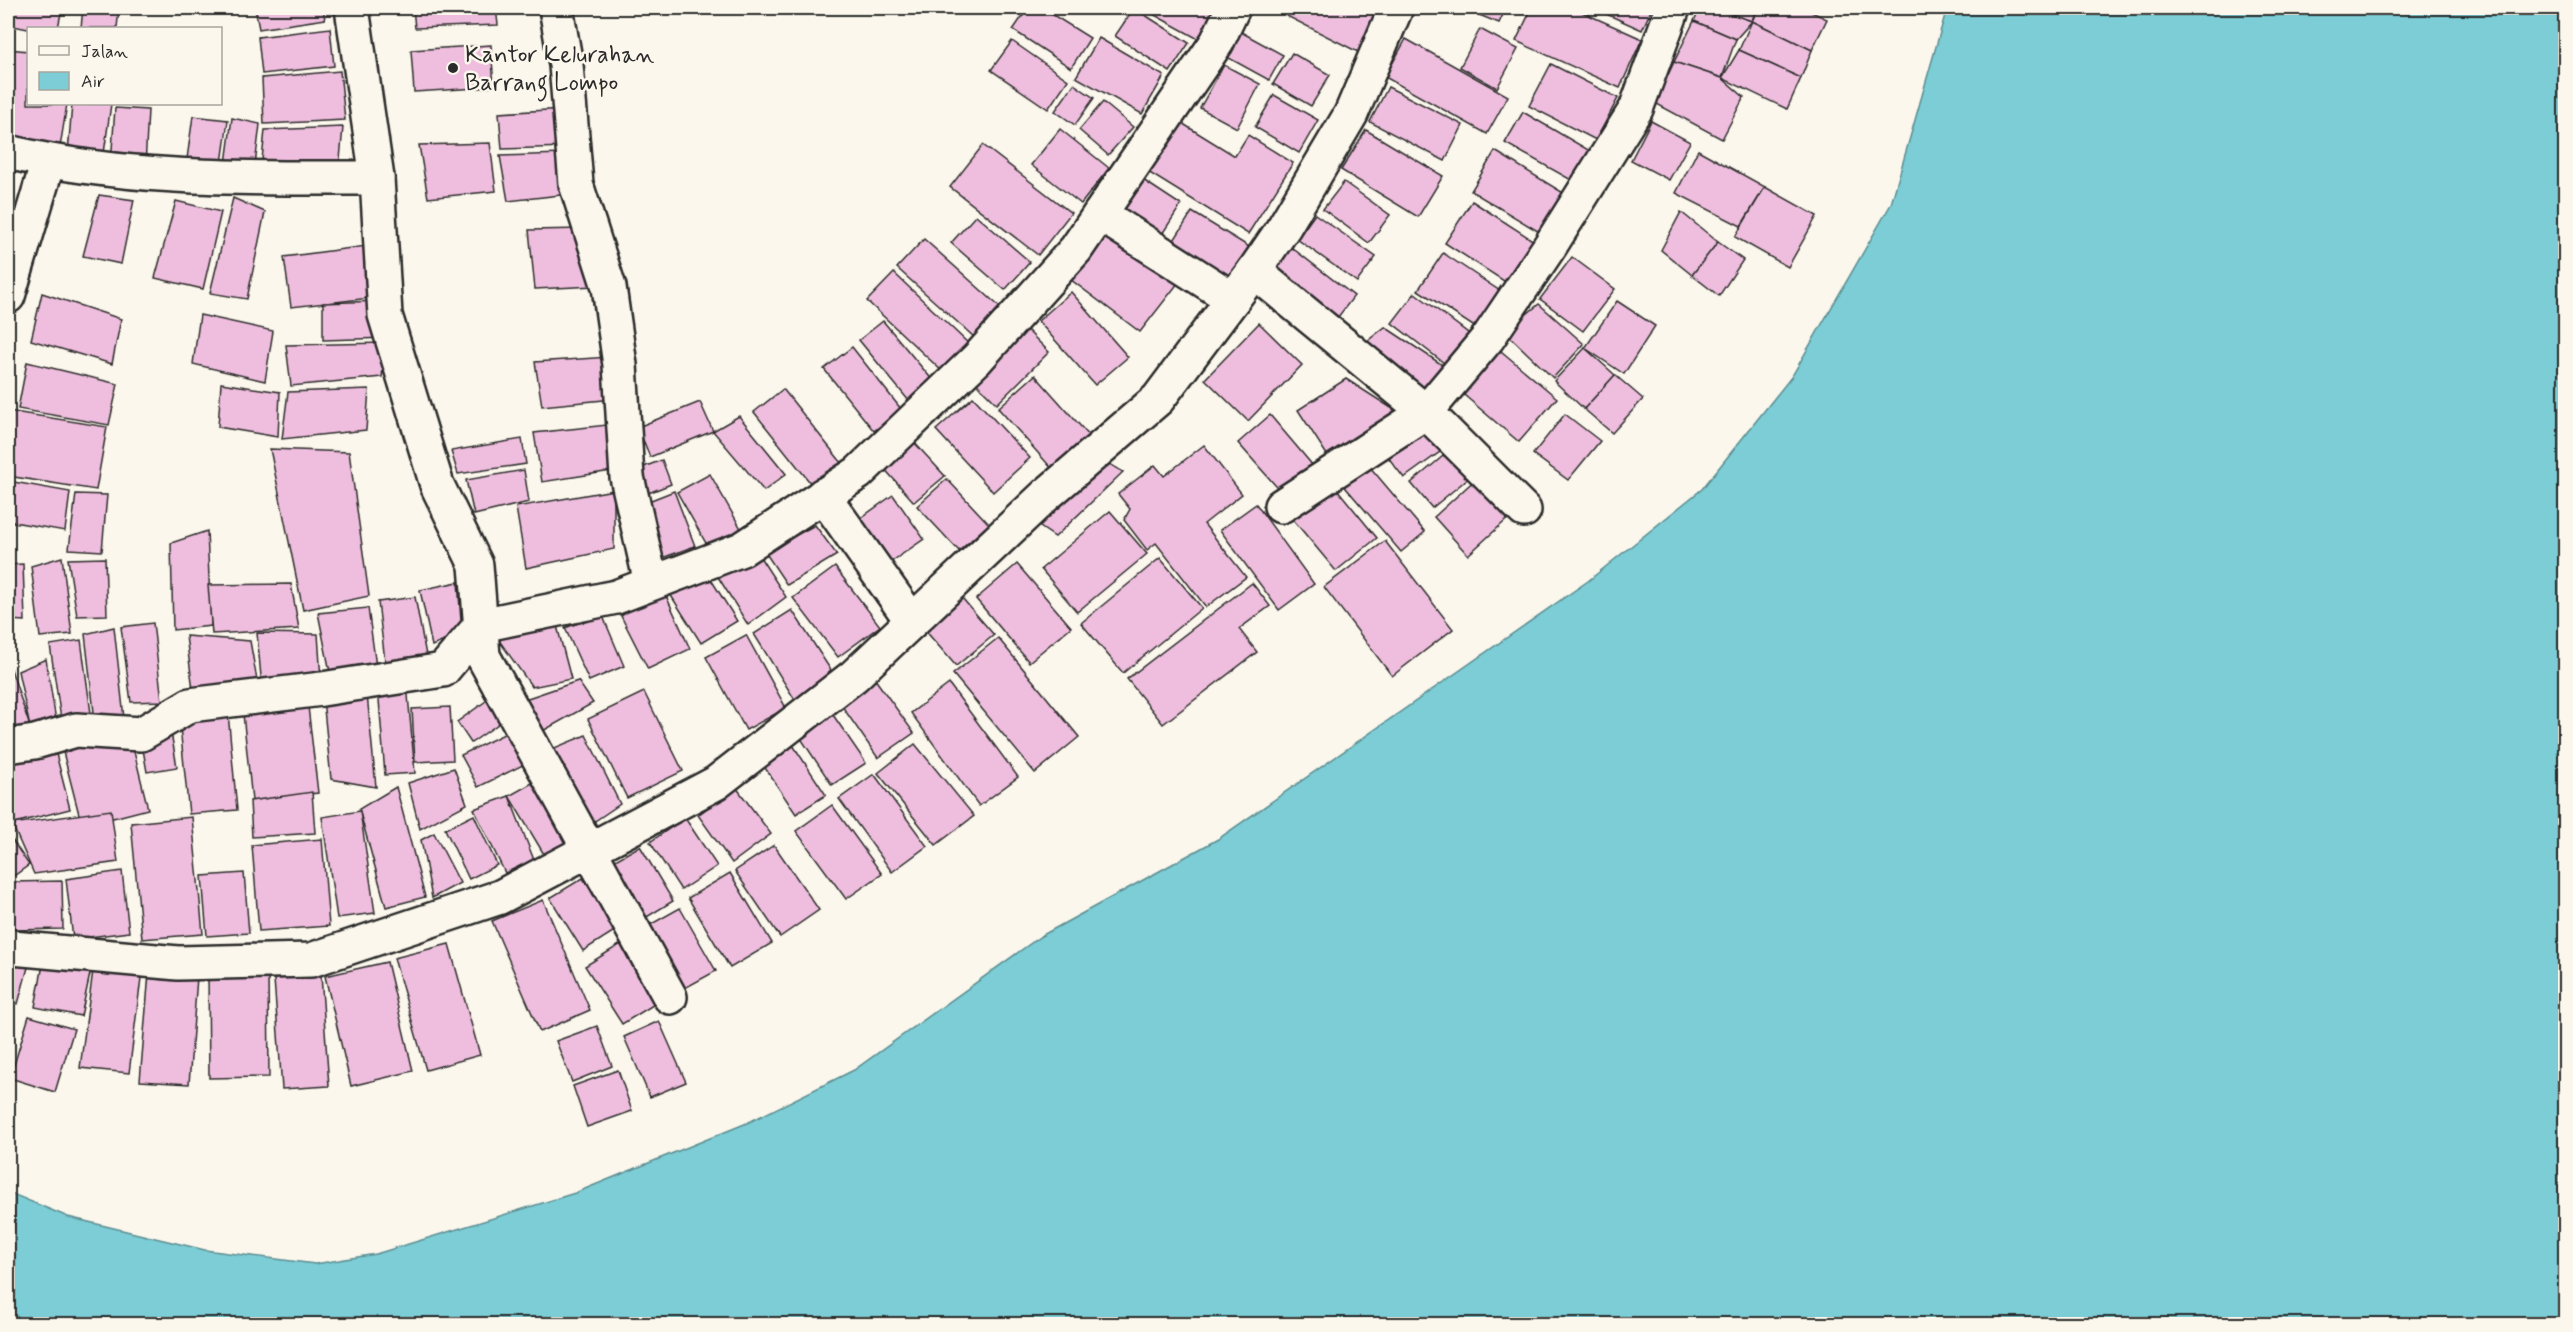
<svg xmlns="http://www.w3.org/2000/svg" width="2573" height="1332" font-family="Mynerve,sans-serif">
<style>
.water{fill:#7ccdd5;stroke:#5c8c91;stroke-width:1.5}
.building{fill:#efbede;stroke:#2b2b2b;stroke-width:1.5}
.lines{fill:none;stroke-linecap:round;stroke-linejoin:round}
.minor-casing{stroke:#2b2b2b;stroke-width:38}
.minor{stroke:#fbf7ec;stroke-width:33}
.poi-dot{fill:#2b2b2b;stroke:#fbf7ec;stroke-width:2}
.labels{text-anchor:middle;stroke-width:5;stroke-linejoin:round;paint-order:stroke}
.poi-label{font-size:24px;fill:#2b2b2b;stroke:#fbf7ec;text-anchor:start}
</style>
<rect width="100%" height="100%" fill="#fbf7ec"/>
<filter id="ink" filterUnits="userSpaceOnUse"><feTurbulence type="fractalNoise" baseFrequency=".0167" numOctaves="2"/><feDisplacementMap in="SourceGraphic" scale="12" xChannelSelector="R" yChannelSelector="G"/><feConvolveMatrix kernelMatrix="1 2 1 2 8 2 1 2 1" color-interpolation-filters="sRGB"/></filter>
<g filter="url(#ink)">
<polygon class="water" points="1947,8 2565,8 2565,1324 8,1324 8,1192 68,1217 205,1250 315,1264 376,1254 575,1193 747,1123 854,1070 1041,936 1218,839 1588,581 1702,489 1792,376 1891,204"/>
<g class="building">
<polygon points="8,8 62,8 58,28 28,29 8,25"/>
<polygon points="83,8 119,8 117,28 81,28"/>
<polygon points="255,8 323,8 325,19 259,29"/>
<polygon points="413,8 496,8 498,25 415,28"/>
<polygon points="1028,8 1042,8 1090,38 1071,68 1013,30"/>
<polygon points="1134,8 1189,43 1170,72 1115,36"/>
<polygon points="1142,8 1221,8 1202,41"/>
<polygon points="1276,8 1373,8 1380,11 1358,52 1275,10"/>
<polygon points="1462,8 1506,8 1499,23"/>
<polygon points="1532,8 1573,8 1642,39 1620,88 1516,41"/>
<polygon points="1593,8 1652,8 1642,30"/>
<polygon points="1700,8 1714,8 1752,21 1736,39 1694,21"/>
<polygon points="1714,8 1756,8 1752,21"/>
<polygon points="1759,8 1803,8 1827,19 1812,50 1752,21"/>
<polygon points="1694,21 1736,39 1722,78 1674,62"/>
<polygon points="1752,21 1812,50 1801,78 1739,50"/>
<polygon points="330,28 334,66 262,74 258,37"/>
<polygon points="1480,29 1518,49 1497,88 1460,67"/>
<polygon points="1241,32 1283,55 1269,80 1227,57"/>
<polygon points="1099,38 1164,76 1142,114 1076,77"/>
<polygon points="1406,39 1508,96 1487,134 1385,77"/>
<polygon points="1012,41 1068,80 1048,109 991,70"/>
<polygon points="491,45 494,87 414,92 411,50"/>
<polygon points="8,49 28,51 28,104 67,104 59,153 8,146"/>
<polygon points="1739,50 1801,78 1787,109 1722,78"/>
<polygon points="1292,53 1330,75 1311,106 1273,84"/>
<polygon points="1674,62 1722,78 1744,97 1722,139 1655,103"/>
<polygon points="1551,64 1618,98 1596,140 1529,106"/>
<polygon points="1224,65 1260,84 1237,128 1200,108"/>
<polygon points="340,71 345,120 264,124 262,78"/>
<polygon points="1074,84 1094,98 1075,125 1055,111"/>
<polygon points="1388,87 1463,125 1445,161 1370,122"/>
<polygon points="1274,95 1318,120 1299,153 1255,127"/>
<polygon points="1103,102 1133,127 1108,155 1079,130"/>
<polygon points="72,104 111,104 103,160 68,153"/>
<polygon points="115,108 148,110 145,166 111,164"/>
<polygon points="563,109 567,147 502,149 499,113"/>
<polygon points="1523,112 1590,151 1573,181 1505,143"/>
<polygon points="193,116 228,120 221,170 186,166"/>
<polygon points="232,118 260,124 254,173 225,171"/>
<polygon points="1651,121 1690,142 1669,180 1631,160"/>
<polygon points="1180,122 1235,156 1248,135 1293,163 1248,234 1148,172"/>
<polygon points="343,127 339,170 261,170 265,130"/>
<polygon points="1060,129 1109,168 1081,204 1031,165"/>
<polygon points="1366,130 1443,176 1418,217 1341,170"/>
<polygon points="490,143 496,191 428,198 419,145"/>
<polygon points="983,145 1071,213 1038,255 950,187"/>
<polygon points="1698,150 1765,187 1741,226 1676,193"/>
<polygon points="1495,151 1565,194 1541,233 1471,191"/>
<polygon points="563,154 569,194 508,201 500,156"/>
<polygon points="1140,178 1181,205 1157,242 1116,215"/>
<polygon points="1344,182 1390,215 1369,243 1323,209"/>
<polygon points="1765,187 1817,216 1788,267 1735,237"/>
<polygon points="99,195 134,200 121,264 83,256"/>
<polygon points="233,198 265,212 247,299 210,293"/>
<polygon points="176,201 221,212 203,289 155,278"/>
<polygon points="1472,201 1534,241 1507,283 1445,243"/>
<polygon points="1192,212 1251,248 1229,282 1171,245"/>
<polygon points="1681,212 1718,242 1692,275 1661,250"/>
<polygon points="1315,214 1376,257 1357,282 1297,239"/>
<polygon points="976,215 1030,262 1005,290 951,243"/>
<polygon points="1105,226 1179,282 1140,332 1066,276"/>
<polygon points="585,229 595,286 535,289 529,230"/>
<polygon points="924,239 1001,308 974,337 897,268"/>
<polygon points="1718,242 1743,260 1719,296 1692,275"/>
<polygon points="1287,244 1354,296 1335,321 1267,269"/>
<polygon points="374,245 379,297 291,307 284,257"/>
<polygon points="1443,253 1500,291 1476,328 1418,290"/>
<polygon points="1572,257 1615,289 1583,331 1540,299"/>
<polygon points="894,273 971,346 944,373 867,301"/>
<polygon points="1071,292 1128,357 1095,385 1038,321"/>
<polygon points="42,293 121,319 112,364 31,340"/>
<polygon points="1415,293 1472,336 1448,366 1392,323"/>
<polygon points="379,301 388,338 323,340 323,303"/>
<polygon points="1617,301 1655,326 1624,374 1585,348"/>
<polygon points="1539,304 1584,344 1553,378 1505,332"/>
<polygon points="200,315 273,331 265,381 193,364"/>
<polygon points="883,321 934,382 909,401 859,340"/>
<polygon points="1259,323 1302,365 1248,421 1205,379"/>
<polygon points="1024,327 1049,352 997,404 972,379"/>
<polygon points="1385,327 1447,368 1427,397 1356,350"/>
<polygon points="386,343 382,377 291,386 286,345"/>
<polygon points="1495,346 1557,398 1519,442 1457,389"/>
<polygon points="852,347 901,409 874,431 824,369"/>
<polygon points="1585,348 1615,375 1584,409 1554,381"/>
<polygon points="610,357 614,399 542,406 535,362"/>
<polygon points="27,362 118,384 109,425 18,409"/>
<polygon points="1035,375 1091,438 1054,471 998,408"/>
<polygon points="1615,375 1643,399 1612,433 1584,409"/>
<polygon points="1346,379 1396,411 1327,455 1298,410"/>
<polygon points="221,383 280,392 278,437 218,427"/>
<polygon points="369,389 366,430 282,439 288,392"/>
<polygon points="783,389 845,467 816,490 754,412"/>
<polygon points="973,397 1030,458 993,492 936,430"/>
<polygon points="700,402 713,431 650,457 638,427"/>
<polygon points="8,411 107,427 96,490 8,476"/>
<polygon points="1565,414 1600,441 1568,480 1533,454"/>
<polygon points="1270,415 1314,467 1283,494 1238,443"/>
<polygon points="739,416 786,474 764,491 713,431"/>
<polygon points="1424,422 1444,449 1404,478 1384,452"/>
<polygon points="607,425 611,471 542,482 534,433"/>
<polygon points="522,439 526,464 458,474 451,451"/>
<polygon points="912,440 945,476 914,502 882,466"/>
<polygon points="1204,445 1242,494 1204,524 1246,577 1206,607 1156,543 1147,550 1124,520 1130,509 1118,494 1155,465 1164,476"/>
<polygon points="270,449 349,452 369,596 303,610"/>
<polygon points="1449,451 1471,476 1432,508 1411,483"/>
<polygon points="662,460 671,484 646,494 636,470"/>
<polygon points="1364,460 1425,532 1401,552 1340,481"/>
<polygon points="1108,463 1123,472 1055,537 1037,525"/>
<polygon points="524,470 529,502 474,515 466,480"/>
<polygon points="710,474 744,534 711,552 677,492"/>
<polygon points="1479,476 1513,514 1468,555 1434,517"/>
<polygon points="1328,478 1377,538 1336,571 1286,511"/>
<polygon points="947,479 989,524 959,551 917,506"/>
<polygon points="8,481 70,492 65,531 8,521"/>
<polygon points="614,490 614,549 526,568 516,507"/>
<polygon points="674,491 695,546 662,558 641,504"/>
<polygon points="76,494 107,495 102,551 69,549"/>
<polygon points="893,495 924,539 888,564 858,520"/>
<polygon points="1256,504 1314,584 1279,610 1220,530"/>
<polygon points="1110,511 1147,554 1077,612 1041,569"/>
<polygon points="815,525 837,555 787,585 765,552"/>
<polygon points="207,531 211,626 173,630 171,543"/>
<polygon points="1385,541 1453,629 1392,676 1324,587"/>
<polygon points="758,554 786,597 748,625 715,572"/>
<polygon points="62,557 72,634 40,637 31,566"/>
<polygon points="105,558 107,615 77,616 68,559"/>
<polygon points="1160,558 1202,608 1123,673 1081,623"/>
<polygon points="23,564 25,621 8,620 8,565"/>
<polygon points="1017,564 1071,627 1029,662 976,599"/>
<polygon points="835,567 880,626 838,657 793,598"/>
<polygon points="707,573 737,621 701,643 670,594"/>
<polygon points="458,582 462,634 432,646 420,590"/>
<polygon points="1252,583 1270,606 1239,629 1257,652 1163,724 1127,679"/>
<polygon points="291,584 299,629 212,634 208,585"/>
<polygon points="663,589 690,649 648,669 621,616"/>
<polygon points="415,597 428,666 387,678 378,602"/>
<polygon points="962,598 994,635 956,666 924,629"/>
<polygon points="368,608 377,674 332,682 318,613"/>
<polygon points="792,610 834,675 795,700 754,634"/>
<polygon points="602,614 624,666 589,681 565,628"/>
<polygon points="556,622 571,679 532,687 498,639"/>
<polygon points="153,623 162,701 131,702 121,627"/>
<polygon points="114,627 124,718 95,721 85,634"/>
<polygon points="257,633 318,634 321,680 262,688"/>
<polygon points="746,635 786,708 746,730 706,657"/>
<polygon points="186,636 250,641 260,697 194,697"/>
<polygon points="998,638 1079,737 1035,773 953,674"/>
<polygon points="81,640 92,721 62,726 50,645"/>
<polygon points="46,659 57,727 32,737 18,671"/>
<polygon points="8,666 10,666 35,742 8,743"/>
<polygon points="872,675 914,733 878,758 837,699"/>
<polygon points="578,681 593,703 541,732 522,700"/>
<polygon points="366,684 376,787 331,779 322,689"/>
<polygon points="407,684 415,773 385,775 378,687"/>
<polygon points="949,684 1018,777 979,806 911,713"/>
<polygon points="644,692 683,771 627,798 588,719"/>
<polygon points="493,696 508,717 471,743 457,722"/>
<polygon points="307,698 318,793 252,801 242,704"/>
<polygon points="450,707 453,760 415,762 412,709"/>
<polygon points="831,712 866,763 832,785 798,734"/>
<polygon points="228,713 237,810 189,814 179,717"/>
<polygon points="168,715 177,767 147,772 138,721"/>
<polygon points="129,731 148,809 82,826 62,748"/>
<polygon points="508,732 525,764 478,787 461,755"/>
<polygon points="586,735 620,804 589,825 547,751"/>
<polygon points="787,736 826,795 796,814 757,756"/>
<polygon points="915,744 974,816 936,845 878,773"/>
<polygon points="54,746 70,809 14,823 8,798 8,758"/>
<polygon points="454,768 467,804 420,829 408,783"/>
<polygon points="874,774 927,846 892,872 839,799"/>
<polygon points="541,778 576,836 545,856 509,796"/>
<polygon points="396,787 425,897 386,907 359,809"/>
<polygon points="736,787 771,834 732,863 698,815"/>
<polygon points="312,792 315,833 252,837 250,801"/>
<polygon points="509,796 534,860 505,873 474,809"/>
<polygon points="832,805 882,874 846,899 796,831"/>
<polygon points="111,810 118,862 34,874 12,824"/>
<polygon points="360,811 375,913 337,918 322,817"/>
<polygon points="474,815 497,865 469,879 445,829"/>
<polygon points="192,817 203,934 142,939 131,823"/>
<polygon points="685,818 717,866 681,890 650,842"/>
<polygon points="434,833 460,883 432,898 421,840"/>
<polygon points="8,834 29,865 8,880"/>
<polygon points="322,839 329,926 259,931 252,845"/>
<polygon points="774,845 819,910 780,937 735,871"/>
<polygon points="640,846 673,901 637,923 603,867"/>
<polygon points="122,871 129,932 73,939 66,879"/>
<polygon points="244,873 249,933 207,936 202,876"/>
<polygon points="730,873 772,943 730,968 688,898"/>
<polygon points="583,878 616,930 583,951 550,898"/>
<polygon points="62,881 63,929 13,930 12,882"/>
<polygon points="543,900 590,1010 540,1032 492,921"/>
<polygon points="680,908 716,971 674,994 639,931"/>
<polygon points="449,944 480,1055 426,1070 394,958"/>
<polygon points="621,944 658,1002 622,1024 585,966"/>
<polygon points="8,954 30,960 18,1004 8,1002"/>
<polygon points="44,959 91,969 81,1016 35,1007"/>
<polygon points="387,962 413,1071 351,1086 325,976"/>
<polygon points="94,963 142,970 129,1073 80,1068"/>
<polygon points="149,973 197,977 189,1084 140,1081"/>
<polygon points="208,973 268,973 269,1077 209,1078"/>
<polygon points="321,975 329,1086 282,1089 274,979"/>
<polygon points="29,1016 74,1029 55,1092 10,1078"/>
<polygon points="659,1021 686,1082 650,1097 624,1037"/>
<polygon points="597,1026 612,1066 572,1082 556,1041"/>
<polygon points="618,1070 632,1111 587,1127 573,1086"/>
</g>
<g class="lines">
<g class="minor-casing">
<g id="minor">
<polyline points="556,8 566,65 576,184 609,287 620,365 627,477 651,583"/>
<path d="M8 152C128 181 254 178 377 178L352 8"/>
<polyline points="377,178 385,315 437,485 476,565 483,656 670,997"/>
<polyline points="1100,214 1233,299"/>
<polyline points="1254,271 1426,412 1524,510"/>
<polyline points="8,296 48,162"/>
<polyline points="823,495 912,621"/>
<polyline points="1281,506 1426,412 1488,338 1550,246 1636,109 1673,8"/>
<polyline points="8,746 35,742 76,730 141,734 190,705 322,689 443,670 481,625 616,597 742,549 858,473 977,359 1076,249 1217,42 1233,8"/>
<polyline points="8,945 12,948 178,963 311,960 500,897 716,783 854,676 1046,495 1158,399 1254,271 1284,227 1351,114 1396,8"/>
</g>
</g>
<use href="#minor" class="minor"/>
</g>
</g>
<circle class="poi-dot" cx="453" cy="68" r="6"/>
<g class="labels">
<g class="poi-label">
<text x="465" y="62">Kantor Kelurahan<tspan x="465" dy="28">Barrang Lompo</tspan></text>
</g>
</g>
<rect width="2573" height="1332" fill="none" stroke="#fbf7ec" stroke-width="30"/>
<rect x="15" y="15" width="2543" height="1302" fill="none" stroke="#2b2b2b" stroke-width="2" filter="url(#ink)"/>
<rect x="27" y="27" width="195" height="78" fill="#fbf7ec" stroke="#a8a59f" stroke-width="1.5"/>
<rect x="39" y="46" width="30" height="9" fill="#fbf7ec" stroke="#a8a59f" stroke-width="1.5"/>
<text x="81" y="57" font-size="18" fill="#2b2b2b">Jalan</text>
<rect x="39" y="72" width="30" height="18" fill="#7ccdd5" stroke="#a8a59f" stroke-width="1.5"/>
<text x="81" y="87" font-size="18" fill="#2b2b2b">Air</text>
</svg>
